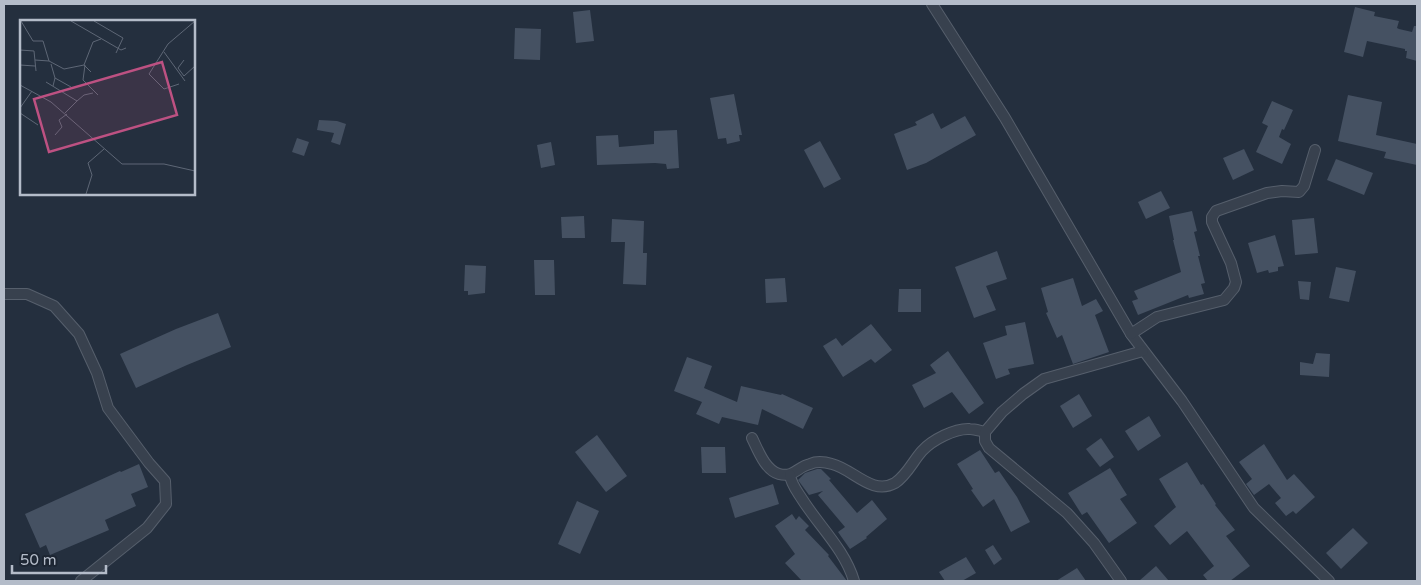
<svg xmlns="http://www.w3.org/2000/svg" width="1421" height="585" font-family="'Varela Round',sans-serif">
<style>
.building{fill:#455162}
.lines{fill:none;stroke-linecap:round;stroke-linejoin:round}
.minor-casing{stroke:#565f6c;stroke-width:12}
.minor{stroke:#38414e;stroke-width:10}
.inset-road{fill:none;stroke:#5e6776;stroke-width:1}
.view{fill:#bd5182;fill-opacity:0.15;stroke:#bd5182;stroke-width:2.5}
.inset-edge{fill:none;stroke:#b4bcc9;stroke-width:2.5}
</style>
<rect width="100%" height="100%" fill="#242f3e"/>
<g class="building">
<polygon points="1355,7 1375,12 1374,16 1399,21 1397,28 1399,29 1412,32 1414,26 1417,26 1417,61 1406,58 1407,51 1405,51 1405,49 1367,41 1363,57 1344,52"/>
<polygon points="590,10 594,41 576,43 573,12"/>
<polygon points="515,28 541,29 540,60 514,59"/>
<polygon points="734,94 742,135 739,135 740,141 727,144 726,138 718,139 710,98"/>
<polygon points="1348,95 1382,102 1376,135 1417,144 1417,165 1384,158 1386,152 1338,141"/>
<polygon points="1272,101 1293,110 1284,130 1282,129 1279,137 1291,144 1282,164 1256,152 1268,126 1262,123"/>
<polygon points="933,113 941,129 965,116 976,135 926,163 907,170 894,134 917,125 915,122"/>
<polygon points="319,120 337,121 346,124 340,145 331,142 334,133 317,130"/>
<polygon points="677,130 679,168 667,169 666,164 655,163 597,165 596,136 618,135 619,147 654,144 654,131"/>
<polygon points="297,138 309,142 304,156 292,152"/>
<polygon points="820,141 841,179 824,188 804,150"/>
<polygon points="551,142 555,165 541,168 537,145"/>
<polygon points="1244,149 1254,170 1233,180 1223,158"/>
<polygon points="1336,159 1373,173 1364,195 1327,180"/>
<polygon points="1161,191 1170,208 1146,219 1138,202"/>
<polygon points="1192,211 1197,231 1194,232 1200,256 1198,256 1205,283 1201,284 1204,294 1189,298 1188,295 1138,315 1132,301 1138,299 1134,291 1181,272 1173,240 1174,240 1169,216"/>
<polygon points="584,216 585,238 562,238 561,217"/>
<polygon points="1314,218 1318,253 1295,255 1292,220"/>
<polygon points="612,219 644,221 643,253 647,253 646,285 623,284 625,242 611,242"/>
<polygon points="1275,235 1284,266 1278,267 1278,271 1269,273 1268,270 1257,273 1248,243"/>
<polygon points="997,251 1007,279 986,286 996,310 974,318 955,267"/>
<polygon points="534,260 554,260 555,295 535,295"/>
<polygon points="465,265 486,266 485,293 468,295 468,291 464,291"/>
<polygon points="1336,267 1356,271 1349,302 1329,298"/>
<polygon points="785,278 787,302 766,303 765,279"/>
<polygon points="1073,278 1082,306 1096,299 1103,311 1095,315 1109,352 1073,364 1062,335 1057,338 1046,313 1048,312 1041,288"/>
<polygon points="1298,281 1311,282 1309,300 1300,299"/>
<polygon points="899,289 921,289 921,312 898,312"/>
<polygon points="218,313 231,347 187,365 136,388 120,354 176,329"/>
<polygon points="1025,322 1034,364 1008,369 1010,374 996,379 983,343 1007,335 1005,326"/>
<polygon points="871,324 892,350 875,363 871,359 843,377 823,346 836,338 842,346"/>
<polygon points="948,351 984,403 969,414 952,392 924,408 912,385 936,373 930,365"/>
<polygon points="1316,353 1330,354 1329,377 1300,375 1300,362 1313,364"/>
<polygon points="687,357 712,366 704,388 737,402 741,386 781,395 782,394 813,408 803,429 762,409 758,425 722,417 719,424 696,414 702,402 674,391"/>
<polygon points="1079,394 1092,416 1073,428 1060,406"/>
<polygon points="1149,416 1161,436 1138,451 1125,431"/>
<polygon points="597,435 627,476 606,492 575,452"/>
<polygon points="1101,438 1114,457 1100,467 1086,449"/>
<polygon points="1264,444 1287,480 1294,474 1315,497 1296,514 1293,511 1286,516 1275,503 1281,498 1269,484 1254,495 1246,484 1252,479 1239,462"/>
<polygon points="701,447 725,447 726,473 702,473"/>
<polygon points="980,450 995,473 999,471 1017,497 1030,522 1011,532 994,499 983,507 971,490 973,489 957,464"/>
<polygon points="1187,462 1201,485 1203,484 1216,504 1215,505 1235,530 1226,536 1250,566 1230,581 1208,581 1203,575 1214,566 1187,531 1170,545 1154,526 1176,507 1159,479"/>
<polygon points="139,464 148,487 131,494 136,506 105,520 109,530 50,555 46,545 40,548 25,514 120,471 121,472"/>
<polygon points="1110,468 1127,495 1120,499 1137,523 1109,543 1087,512 1082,515 1068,493"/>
<polygon points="817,469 821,469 831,479 829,480 857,513 872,500 887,519 866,537 867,538 850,549 838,532 845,527 818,495 823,491 809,495 798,480 805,473"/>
<polygon points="773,484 779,504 735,518 729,498"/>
<polygon points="577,501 599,511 580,554 558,544"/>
<polygon points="792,514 796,520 799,516 809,526 805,530 829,555 828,556 847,581 802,581 785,563 795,554 775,526"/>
<polygon points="1353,528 1368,543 1341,569 1326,553"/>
<polygon points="993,545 1002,559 994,565 985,550"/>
<polygon points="966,557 976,573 962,581 945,581 939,572"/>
<polygon points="1156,566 1169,581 1139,581"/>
<polygon points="1077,568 1086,581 1056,581"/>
</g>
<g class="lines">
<g class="minor-casing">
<g id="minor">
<polyline points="932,4 1005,118 1131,334 1182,401 1254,508 1329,581"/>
<polyline points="4,294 27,294 54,306 79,334 97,373 108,408 149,463 165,481 166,504 147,528 81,581"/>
<polyline points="1131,334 1157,317 1224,300 1234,288 1236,282 1231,263 1212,222 1212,217 1216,211 1267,193 1282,191 1299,192 1304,186 1315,150"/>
<path d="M752 438C758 450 765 470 779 474 794 478 797 467 810 464 817 461 825 462 832 464 853 469 872 496 895 483 907 475 913 461 922 451 932 440 955 428 970 429 975 429 980 431 985 432"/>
<path d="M790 475C791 484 797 491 802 499 819 526 845 550 854 581"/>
<polyline points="1121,581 1094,543 1067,513 989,448 985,441 985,432 1002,412 1023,394 1044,379 1143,351"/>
</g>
</g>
<use href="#minor" class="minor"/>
</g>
<g transform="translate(20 20)">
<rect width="175" height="175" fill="#242f3e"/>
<path class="inset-road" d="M1 1 13 21H23L29 41M51 1 101 30 106 28M74 1 103 18 96 33M0 30 14 31 16 51M144 32 165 61M15 40 29 41 44 49 64 45 71 52M164 40 158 48 164 56 175 46M31 44 35 58 33 66M0 45 15 46M64 45 73 22 81 19M65 45 63 60 78 75M35 58 51 67M26 62 57 81 45 93M159 64 144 69 129 54 148 24 175 1M0 65 31 82 102 144H144L175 151M57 81 64 75 73 73M0 88 12 71M0 93 18 105M35 115 42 107 39 100 47 94M66 174 72 155 68 143 84 129"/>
<path class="view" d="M142 42 157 95 29 132 14 79Z"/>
<rect width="175" height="175" class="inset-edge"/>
</g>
<rect width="1421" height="585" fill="none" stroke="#b4bcc9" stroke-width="10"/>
<path d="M12 565v8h94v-8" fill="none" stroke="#b4bcc9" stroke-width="2.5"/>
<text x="20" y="565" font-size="15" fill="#b4bcc9" stroke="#1d2633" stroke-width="4" paint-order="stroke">50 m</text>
</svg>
